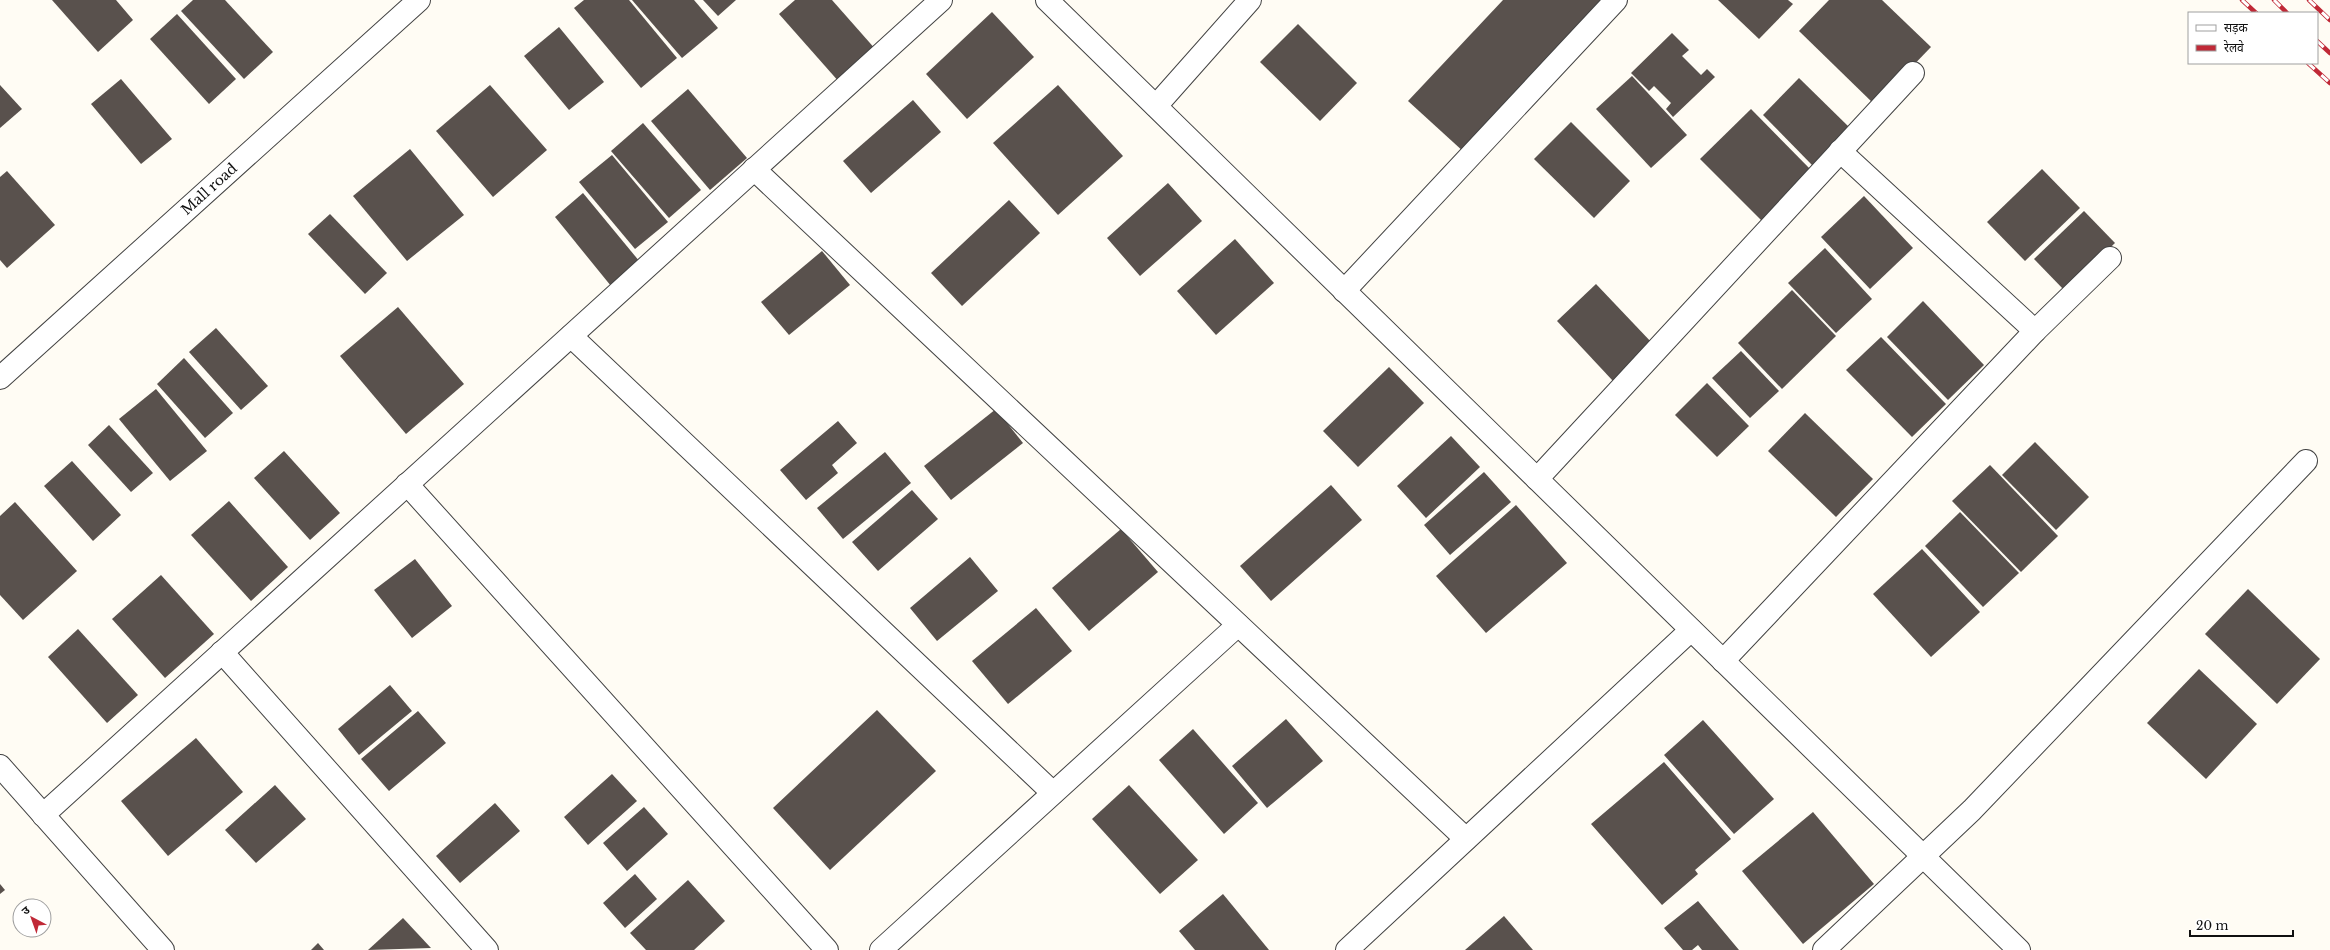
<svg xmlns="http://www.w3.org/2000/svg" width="2330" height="950" font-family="'Libre Baskerville','Noto Sans Devanagari',serif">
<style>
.building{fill:#59514d}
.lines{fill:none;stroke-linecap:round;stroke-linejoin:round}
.minor-casing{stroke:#434343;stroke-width:24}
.tertiary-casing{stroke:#434343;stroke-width:24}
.minor{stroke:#fff;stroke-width:22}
.tertiary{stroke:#fff;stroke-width:22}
.rail-casing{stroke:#c02937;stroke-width:4.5}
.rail{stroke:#fff;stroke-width:3;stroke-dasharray:9;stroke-linecap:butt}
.labels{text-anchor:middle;stroke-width:4;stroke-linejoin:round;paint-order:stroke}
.street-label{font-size:14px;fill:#101010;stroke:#fff}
</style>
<rect width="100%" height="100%" fill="#fffcf4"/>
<g class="building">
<polygon points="52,0 116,0 133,20 98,52"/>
<polygon points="193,0 225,0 273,52 244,79 181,11"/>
<polygon points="584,0 629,0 677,58 641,88 574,8"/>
<polygon points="632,0 694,0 718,28 682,58"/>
<polygon points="703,0 736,0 718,16"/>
<polygon points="795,0 832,0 877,51 840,83 779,14"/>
<polygon points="1503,0 1609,0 1465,153 1408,101"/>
<polygon points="1718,0 1788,0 1793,4 1759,39"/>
<polygon points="1829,0 1882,0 1931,47 1875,105 1799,31"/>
<polygon points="992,12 1034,57 967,119 926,74"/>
<polygon points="177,14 236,79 209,104 150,39"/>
<polygon points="1298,24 1357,83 1320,121 1260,62"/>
<polygon points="559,27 604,82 569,110 524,56"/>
<polygon points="1672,33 1689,50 1682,56 1701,75 1707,69 1715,77 1673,117 1666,109 1671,103 1654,86 1649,91 1631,73"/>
<polygon points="1632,76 1687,135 1651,168 1596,109"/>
<polygon points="1799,78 1849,127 1812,165 1763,115"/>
<polygon points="121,79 172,139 141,164 91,104"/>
<polygon points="0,85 22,109 0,128"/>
<polygon points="490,85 547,150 493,197 436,131"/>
<polygon points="1058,85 1123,156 1058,215 993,143"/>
<polygon points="688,89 747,158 710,190 651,121"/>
<polygon points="913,100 941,132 871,193 843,161"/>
<polygon points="1751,109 1813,172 1763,222 1700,159"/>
<polygon points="1571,122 1630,181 1594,218 1534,159"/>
<polygon points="643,123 701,190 669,218 611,151"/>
<polygon points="410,149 464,215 407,261 353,196"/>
<polygon points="612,155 668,222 635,249 579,182"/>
<polygon points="2042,169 2080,208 2025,261 1987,222"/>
<polygon points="7,171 55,225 7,268 0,260 0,177"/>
<polygon points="1168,183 1202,221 1140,276 1107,238"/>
<polygon points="583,193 640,262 611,286 555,217"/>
<polygon points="1864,196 1913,248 1870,289 1821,237"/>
<polygon points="1009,200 1040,233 962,306 931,273"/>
<polygon points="2084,211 2115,243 2065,291 2034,259"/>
<polygon points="330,214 387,273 365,294 308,234"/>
<polygon points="1235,239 1274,283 1216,335 1177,291"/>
<polygon points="1825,248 1872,299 1836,333 1788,283"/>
<polygon points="822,251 850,285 789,335 761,302"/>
<polygon points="1596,284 1653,344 1613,381 1557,321"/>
<polygon points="1792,290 1836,336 1782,389 1738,343"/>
<polygon points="1923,301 1984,365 1948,400 1887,337"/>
<polygon points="398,307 464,384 406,434 340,356"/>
<polygon points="216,328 268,386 241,410 189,352"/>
<polygon points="1881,337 1946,404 1912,437 1846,370"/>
<polygon points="1741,351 1779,391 1750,418 1712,378"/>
<polygon points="184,358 233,413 205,438 157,384"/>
<polygon points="1389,367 1424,403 1358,467 1323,431"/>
<polygon points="1707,383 1749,426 1717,457 1675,415"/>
<polygon points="156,389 207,451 170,481 119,419"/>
<polygon points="996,409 1023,443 951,500 924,466"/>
<polygon points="1805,413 1873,479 1836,517 1768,451"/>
<polygon points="838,421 857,443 832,465 838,473 806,500 780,470"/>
<polygon points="109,425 153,473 131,492 88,445"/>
<polygon points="1451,436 1480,467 1426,518 1397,486"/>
<polygon points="2035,442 2089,497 2056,530 2002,475"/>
<polygon points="284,451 340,513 310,540 254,478"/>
<polygon points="885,452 911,483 843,539 817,508"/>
<polygon points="72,461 121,515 93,541 44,486"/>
<polygon points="1990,465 2058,536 2021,572 1952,501"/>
<polygon points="1484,472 1511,502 1450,555 1424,525"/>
<polygon points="1331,485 1362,520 1271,601 1240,566"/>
<polygon points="912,490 938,519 878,571 852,542"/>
<polygon points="229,501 288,567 251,601 191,535"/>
<polygon points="15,502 77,571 23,620 0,595 0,516"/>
<polygon points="1516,505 1567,563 1486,633 1436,576"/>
<polygon points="1960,512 2019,573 1983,607 1925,546"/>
<polygon points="1121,529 1158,572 1089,631 1052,588"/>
<polygon points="1922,549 1980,612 1931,657 1873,594"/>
<polygon points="970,557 998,591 937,641 910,608"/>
<polygon points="415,559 452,606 412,638 374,590"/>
<polygon points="161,575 214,634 165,678 112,619"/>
<polygon points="2248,589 2320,659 2277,704 2205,634"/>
<polygon points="1036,608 1072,651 1008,704 972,661"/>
<polygon points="78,629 138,695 107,723 48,657"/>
<polygon points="2199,669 2257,724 2206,779 2147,723"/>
<polygon points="390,685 412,711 359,755 338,729"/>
<polygon points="877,710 936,771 830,870 773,808"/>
<polygon points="418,711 446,743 389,791 361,759"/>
<polygon points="1286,719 1323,761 1267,808 1232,766"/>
<polygon points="1703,720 1774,799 1734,834 1664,755"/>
<polygon points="1193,729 1258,803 1224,834 1159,760"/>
<polygon points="196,738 243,792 168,856 121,801"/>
<polygon points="1664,762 1731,839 1695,870 1698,874 1662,905 1591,824"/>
<polygon points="612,774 637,801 588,845 564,817"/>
<polygon points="275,785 306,819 256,863 225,830"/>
<polygon points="1129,785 1198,860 1160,894 1092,819"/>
<polygon points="495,803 520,831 460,883 436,856"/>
<polygon points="644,807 668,834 627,871 603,843"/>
<polygon points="1813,812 1874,884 1803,944 1742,871"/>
<polygon points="635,874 657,899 625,928 603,903"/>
<polygon points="688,880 725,921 694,950 646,950 630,933"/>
<polygon points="0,884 5,890 0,894"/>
<polygon points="1223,894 1269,950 1195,950 1179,931"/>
<polygon points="1698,901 1739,950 1702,950 1698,945 1692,950 1683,950 1664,928"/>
<polygon points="1504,916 1533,950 1465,950"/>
<polygon points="403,918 431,948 368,950"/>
<polygon points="318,943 324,950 311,950"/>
</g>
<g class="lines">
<g class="minor-casing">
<g id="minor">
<polyline points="1047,0 2019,950"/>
<polyline points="1156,106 1250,0"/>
<polyline points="1840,151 2035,331"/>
<polyline points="754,169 1466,839"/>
<polyline points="1344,291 1616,0"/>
<polyline points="571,336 1053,793"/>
<polyline points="1537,479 1913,73"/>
<polyline points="407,484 827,950"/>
<polyline points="222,652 487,950"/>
<polyline points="1723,661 2035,331 2110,258"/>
<polyline points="0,766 163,950"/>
<polyline points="43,815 941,0"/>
<polyline points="881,950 1238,625"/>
<polyline points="1347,950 1691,630"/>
<polyline points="1824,950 1972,810 2306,461"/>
</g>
</g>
<g class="tertiary-casing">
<polyline id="tertiary" points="0,378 419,0"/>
</g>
<use href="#minor" class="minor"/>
<use href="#tertiary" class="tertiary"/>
<g class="rail-casing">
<g id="rail">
<polyline points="2242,0 2256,13"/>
<polyline points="2274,0 2287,13"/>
<polyline points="2309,0 2330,20"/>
<polyline points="2317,41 2330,53"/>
<polyline points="2308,63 2330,83"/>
</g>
</g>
<use href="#rail" class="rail"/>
</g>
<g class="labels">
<g class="street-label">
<text transform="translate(209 189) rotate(-42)" y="5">Mall road</text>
</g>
</g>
<rect x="2188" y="12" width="130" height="52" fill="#ffffff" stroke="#9f9f9f"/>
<rect x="2196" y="25" width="20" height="6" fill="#ffffff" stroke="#9f9f9f"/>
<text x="2224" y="32" font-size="12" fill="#101010">सड़क</text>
<rect x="2196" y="45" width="20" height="6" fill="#c02937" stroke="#9f9f9f"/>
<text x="2224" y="52" font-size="12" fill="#101010">रेलवे</text>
<g transform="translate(32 918) rotate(319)"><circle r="19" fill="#ffffff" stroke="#9f9f9f"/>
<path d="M0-3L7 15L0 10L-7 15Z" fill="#c02937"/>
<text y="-6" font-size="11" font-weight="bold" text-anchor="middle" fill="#101010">उ</text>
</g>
<path d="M2190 930v6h103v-6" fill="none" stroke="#101010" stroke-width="2"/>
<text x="2196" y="930" font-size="12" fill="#101010" stroke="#ffffff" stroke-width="3" paint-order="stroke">20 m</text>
</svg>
